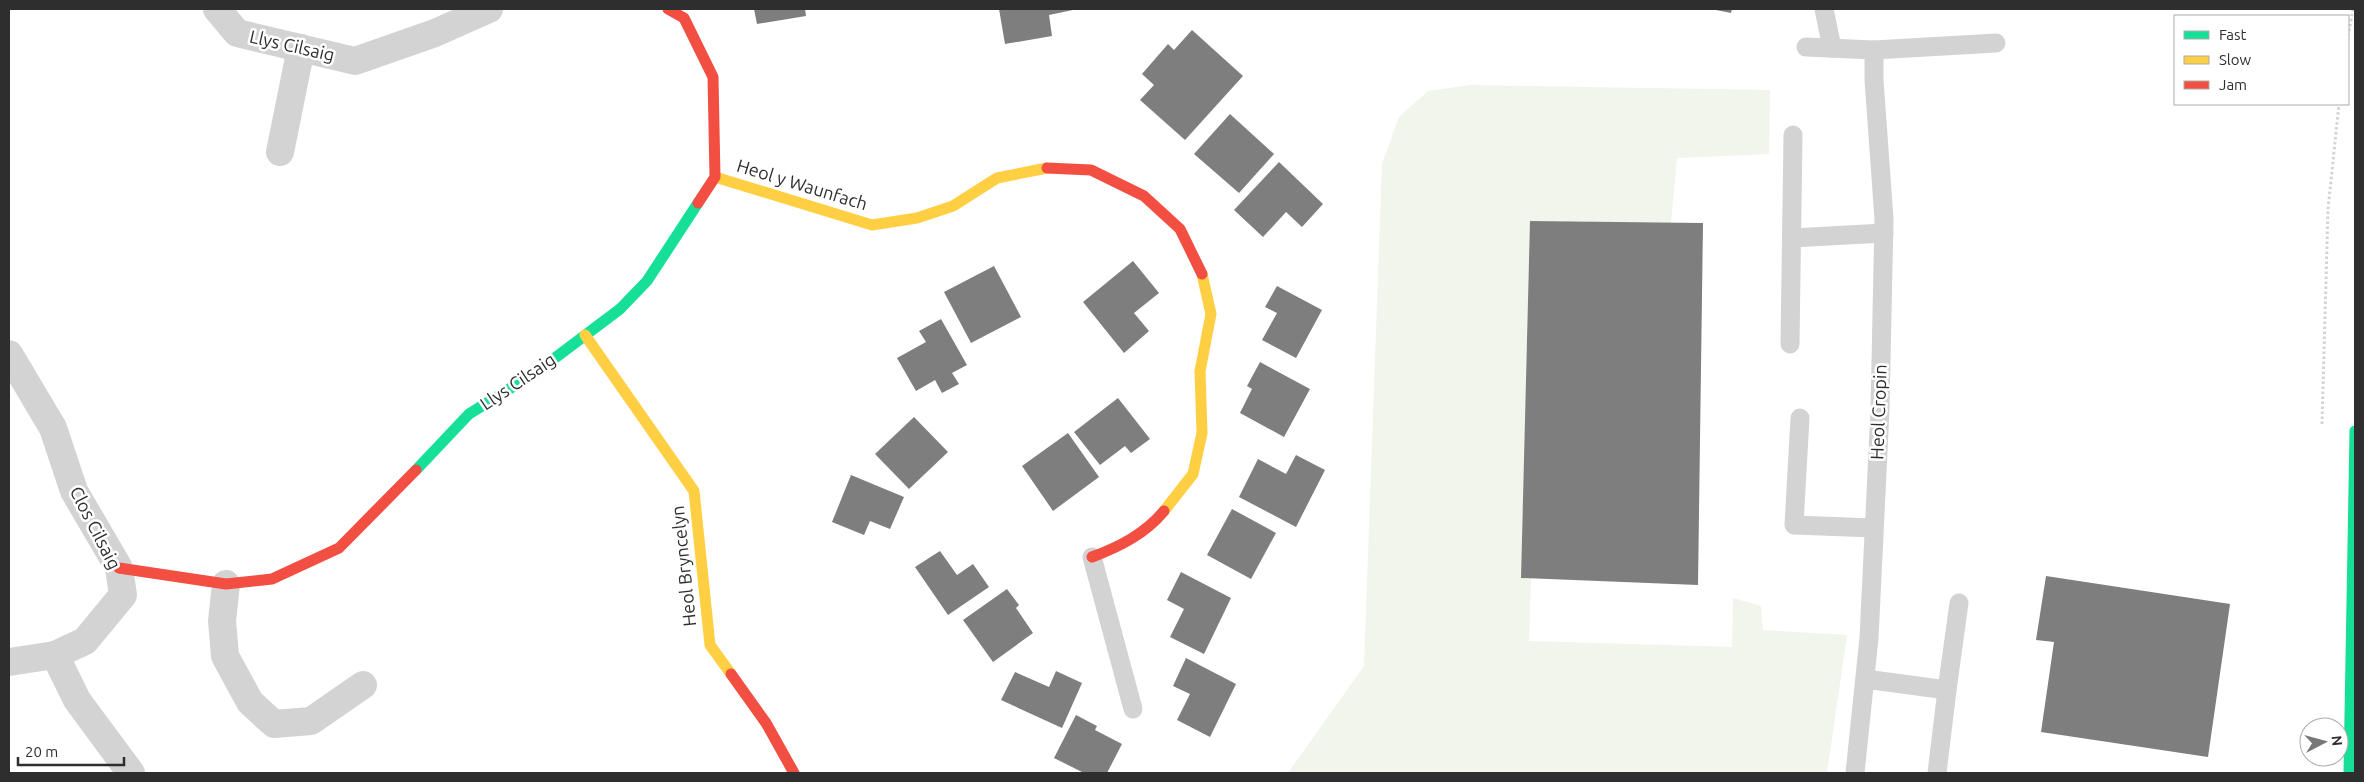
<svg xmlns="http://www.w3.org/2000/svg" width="2364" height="782" font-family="Ubuntu,sans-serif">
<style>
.green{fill:#f1f5eb}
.building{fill:#7e7e7e}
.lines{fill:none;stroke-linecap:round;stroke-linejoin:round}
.path{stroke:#d3d3d3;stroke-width:3;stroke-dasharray:2.5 2.5;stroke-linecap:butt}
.lane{stroke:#d3d3d3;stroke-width:19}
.street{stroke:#d3d3d3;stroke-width:28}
.fast{stroke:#16e098;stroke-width:11}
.slow{stroke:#ffcf43;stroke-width:11}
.jam{stroke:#f24e42;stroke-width:11}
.labels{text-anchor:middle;stroke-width:5;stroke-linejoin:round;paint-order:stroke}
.street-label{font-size:18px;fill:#2e2e2e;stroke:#fff}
</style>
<rect width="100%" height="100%" fill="#fff"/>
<polygon class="green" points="1470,85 1770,90 1769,154 1677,158 1671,223 1530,221 1521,577 1531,578 1529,641 1732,647 1733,598 1761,606 1763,630 1847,635 1827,773 1288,773 1364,666 1382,164 1399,117 1428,91"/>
<g class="building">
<polygon points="754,9 805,9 806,16 757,24"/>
<polygon points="999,9 1073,9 1073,10 1049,15 1052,36 1005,44"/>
<polygon points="1711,9 1732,9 1731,13"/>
<polygon points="1192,30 1243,76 1185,140 1140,100 1154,85 1142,74 1168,44 1174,50"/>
<polygon points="1230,114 1274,154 1239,193 1194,154"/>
<polygon points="1279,162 1323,204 1302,227 1286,212 1263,237 1234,210"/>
<polygon points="1530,221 1703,223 1698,585 1521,578"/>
<polygon points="1133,261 1159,293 1134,313 1149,331 1124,353 1083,302"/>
<polygon points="994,266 1021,317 971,343 944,292"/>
<polygon points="1277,286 1322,310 1296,358 1262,340 1277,313 1265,307"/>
<polygon points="941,319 967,365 952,373 959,384 942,393 935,380 916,391 897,358 926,342 919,331"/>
<polygon points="1260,362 1310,389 1284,437 1240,413 1252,389 1247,386"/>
<polygon points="1118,398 1150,439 1131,453 1125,446 1100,465 1074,432"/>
<polygon points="914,417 948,452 909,489 875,454"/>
<polygon points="1068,433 1099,477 1053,511 1022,466"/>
<polygon points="1296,455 1325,470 1296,527 1239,497 1258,459 1286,474"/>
<polygon points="851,475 904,497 890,529 870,521 864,535 832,522"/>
<polygon points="1232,509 1276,533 1251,579 1207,555"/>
<polygon points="940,551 957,575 973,564 989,587 948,615 915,567"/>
<polygon points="1181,572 1231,598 1204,654 1170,637 1184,609 1167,600"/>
<polygon points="2046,576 2230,604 2208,757 2041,732 2054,642 2036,640"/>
<polygon points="1007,589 1019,605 1016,608 1033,633 993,662 963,620"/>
<polygon points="1186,658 1236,684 1210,737 1177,720 1190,694 1173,686"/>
<polygon points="1056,671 1082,683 1062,728 1001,700 1015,672 1049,687"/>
<polygon points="1076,715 1097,726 1095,730 1122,744 1107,773 1084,773 1054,758"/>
</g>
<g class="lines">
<g class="path">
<polyline points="2348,36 2353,9"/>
<polyline points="2322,424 2328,209 2339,104"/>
</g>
<g class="lane">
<polyline points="1824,9 1832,48"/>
<polyline points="1806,47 1874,50 1996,43"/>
<polyline points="1792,238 1884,233"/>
<polyline points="1790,344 1793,135"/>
<polyline points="1800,418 1794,525 1874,528"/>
<polyline points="1092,557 1133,709"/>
<polyline points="1865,679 1947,690 1959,603"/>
<polyline points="1855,773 1869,638 1880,410 1884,219 1874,80 1874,50"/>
<polyline points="1937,773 1947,690"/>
</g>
<g class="street">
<polyline points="217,9 237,33 355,61 435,33 489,9"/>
<polyline points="280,152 301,48"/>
<polyline points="9,354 53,428 74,491 119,568 123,595 85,641 55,655 77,700 131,773"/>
<polyline points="226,584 222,621 225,656 250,702 274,724 311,721 363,685"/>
<polyline points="9,662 55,655"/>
</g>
<g class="fast">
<polyline points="416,470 469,414 535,373 620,309 647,281 698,203"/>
<polyline points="2349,773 2355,431"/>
</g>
<g class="slow">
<polyline points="715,177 872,225 917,218 953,206 997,178 1047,168"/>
<polyline points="585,335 694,491 710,645 731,674"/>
<polyline points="1164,511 1193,474 1202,433 1200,371 1211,314 1202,274"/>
</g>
<g class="jam">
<polyline points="668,9 684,18 713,77 715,177 698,203"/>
<polyline points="1047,168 1091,170 1144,196 1180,229 1202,274"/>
<path d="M1092 557C1119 547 1145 534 1164 511"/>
<polyline points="119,568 226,584 272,579 339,548 416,470"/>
<polyline points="731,674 766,723 794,773"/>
</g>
</g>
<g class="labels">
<g class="street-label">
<text transform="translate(292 46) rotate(13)" y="6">Llys Cilsaig</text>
<text transform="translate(802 185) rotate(17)" y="6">Heol y Waunfach</text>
<text transform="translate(518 382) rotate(-34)" y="6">Llys Cilsaig</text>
<text transform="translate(1879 412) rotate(-88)" y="6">Heol Cropin</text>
<text transform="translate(95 528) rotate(63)" y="6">Clos Cilsaig</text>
<text transform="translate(684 566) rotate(-96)" y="6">Heol Bryncelyn</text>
</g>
</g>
<rect width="2364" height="782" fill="none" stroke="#2e2e2e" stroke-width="20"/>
<rect x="2174" y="15" width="175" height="90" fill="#ffffff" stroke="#ababab"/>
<rect x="2184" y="31" width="25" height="8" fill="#16e098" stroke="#ababab"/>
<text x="2219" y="40" font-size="15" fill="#2e2e2e">Fast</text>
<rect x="2184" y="56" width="25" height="8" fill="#ffcf43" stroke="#ababab"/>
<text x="2219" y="65" font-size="15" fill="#2e2e2e">Slow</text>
<rect x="2184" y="81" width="25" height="8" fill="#f24e42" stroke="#ababab"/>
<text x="2219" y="90" font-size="15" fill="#2e2e2e">Jam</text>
<g transform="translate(2324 742) rotate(84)"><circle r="24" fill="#ffffff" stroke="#ababab"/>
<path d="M0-4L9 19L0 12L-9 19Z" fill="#777777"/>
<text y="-8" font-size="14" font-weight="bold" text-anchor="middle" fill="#2e2e2e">N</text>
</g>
<path d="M18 757v8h106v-8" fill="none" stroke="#2e2e2e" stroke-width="2.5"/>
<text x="25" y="757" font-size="15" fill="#2e2e2e" stroke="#ffffff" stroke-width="4" paint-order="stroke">20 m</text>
</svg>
